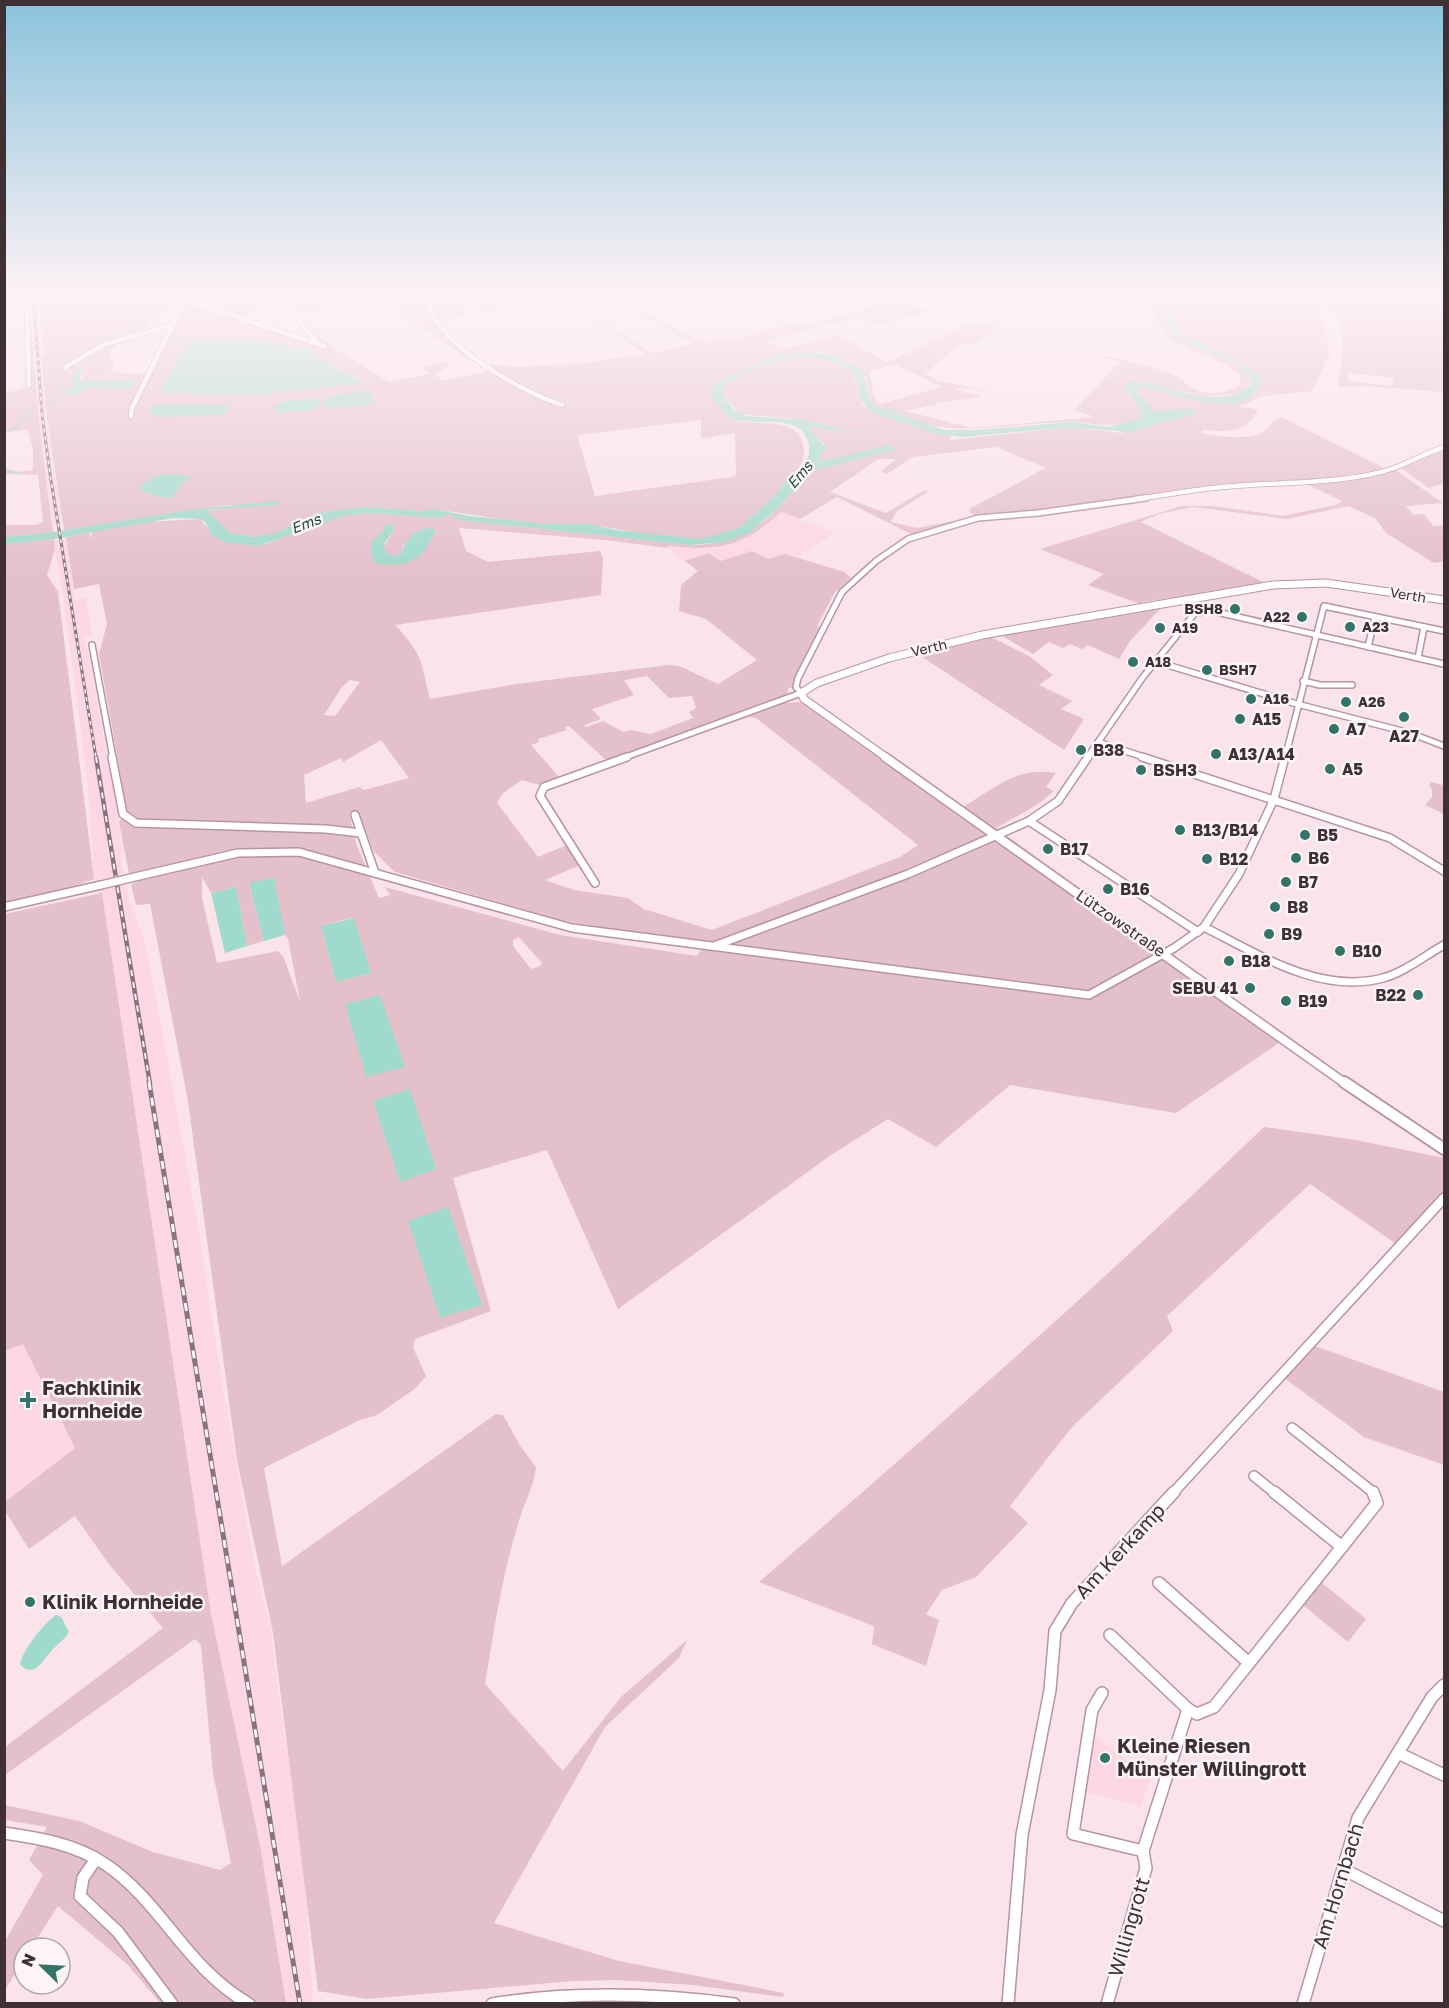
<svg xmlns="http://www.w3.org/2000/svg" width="1449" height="2008" font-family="'Golos Text',sans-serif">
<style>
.built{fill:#fdd7e2}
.green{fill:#e4c0ca;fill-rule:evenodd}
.water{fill:#a0dacc}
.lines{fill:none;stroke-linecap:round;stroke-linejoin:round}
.stream{stroke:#a0dacc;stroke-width:1.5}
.minor-far4-casing{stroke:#b8949e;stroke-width:6}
.minor-far3-casing{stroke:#b8949e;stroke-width:8}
.minor-far2-casing{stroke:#b8949e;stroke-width:10}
.minor-far1-casing{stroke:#b8949e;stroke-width:12}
.minor-casing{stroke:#b8949e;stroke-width:14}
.tertiary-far2-casing{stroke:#b8949e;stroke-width:9}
.tertiary-far1-casing{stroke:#b8949e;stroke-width:11}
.tertiary-casing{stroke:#b8949e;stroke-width:14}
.minor-far4{stroke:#fff;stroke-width:4.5}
.minor-far3{stroke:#fff;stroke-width:5}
.minor-far2{stroke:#fff;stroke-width:7}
.minor-far1{stroke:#fff;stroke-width:9}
.minor{stroke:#fff;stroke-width:11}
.tertiary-far2{stroke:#fff;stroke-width:7}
.tertiary-far1{stroke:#fff;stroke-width:8}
.tertiary{stroke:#fff;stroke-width:10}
.rail-far2-casing{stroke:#877579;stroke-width:3}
.rail-far1-casing{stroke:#877579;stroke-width:4.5}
.rail-casing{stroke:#877579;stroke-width:5}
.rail-far2{stroke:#fcf4f6;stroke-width:1.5;stroke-dasharray:4;stroke-linecap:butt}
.rail-far1{stroke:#fcf4f6;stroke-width:2;stroke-dasharray:6;stroke-linecap:butt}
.rail{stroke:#fcf4f6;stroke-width:3;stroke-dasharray:8;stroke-linecap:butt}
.minor-bridge-casing{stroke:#b8949e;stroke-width:10;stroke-linecap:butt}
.minor-bridge{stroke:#fff;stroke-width:7}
.poi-dot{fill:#327568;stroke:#fcf4f6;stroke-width:2}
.labels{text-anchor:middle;stroke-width:5;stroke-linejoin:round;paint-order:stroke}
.far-street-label{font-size:14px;fill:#3f3034;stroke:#fcf4f6}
.far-poi-label{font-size:14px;font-weight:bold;fill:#3f3034;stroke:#fcf4f6;text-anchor:start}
.far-water-label{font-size:15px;font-style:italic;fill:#1c4d43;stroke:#fcf4f6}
.poi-label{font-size:16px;font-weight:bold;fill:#3f3034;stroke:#fcf4f6;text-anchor:start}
.street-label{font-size:16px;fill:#3f3034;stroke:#fcf4f6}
.near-poi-label{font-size:20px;font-weight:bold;fill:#3f3034;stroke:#fcf4f6;text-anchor:start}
.near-street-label{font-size:20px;fill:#3f3034;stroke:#fcf4f6}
</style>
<rect width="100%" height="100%" fill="#fae3e9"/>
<g class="built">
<polygon points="29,293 35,293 46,410 62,524 53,526 40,432"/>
<polygon points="781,512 835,533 798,556 785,554 745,569 693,574 698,571 665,546 704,549 736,543 761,531"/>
<polygon points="67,539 75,600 86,597 92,634 85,636 119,822 122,866 129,900 143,936 154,987 200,1238 222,1384 256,1573 270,1625 284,1734 302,1839 313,2003 286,2003 260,1845 211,1614 102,893 94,879 88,785 63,594 55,549 54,541"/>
<polygon points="23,1343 75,1448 5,1502 5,1351"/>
<polygon points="1091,1732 1150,1780 1141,1806 1081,1791"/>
</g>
<g class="green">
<path d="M37 293H71L78 306 88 313 90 312 81 306 74 293H183L176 302 156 312 145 327 116 342 110 353 114 364 110 372 147 374 183 302 190 296 236 293 235 297 249 302 257 309 240 317 304 338 307 336 304 328H316C320 347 373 368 388 382L430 374 421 368 444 361 450 366 435 373 442 381 488 371 476 363 520 367 584 363 645 354 597 321 599 320 652 353 693 344 639 312 644 311 701 342 743 338 761 330 849 316 890 296 933 310 877 326 857 318 766 341 783 349 837 335 888 362 972 322 997 328 974 345 961 343 925 374 939 381 992 392 957 387 955 389 982 397 944 402 906 411 972 428 1095 417 1074 410 1120 362 1085 351C1115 358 1144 364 1172 374 1186 380 1192 393 1209 393 1220 394 1230 390 1240 385V375C1221 357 1183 352 1165 334 1158 326 1153 311 1148 300L1152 293H1159L1157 297 1169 328 1243 369 1251 380 1243 391 1236 394 1206 397 1138 381 1127 392 1138 406 1142 417C1115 431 1097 422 1070 422 994 423 951 443 876 407L871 402 866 377C857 371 848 362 839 358 801 340 761 362 727 377L714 401C720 407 724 414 731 418 752 429 803 411 804 452 804 466 791 478 781 485L782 489C767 506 749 526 726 534 684 548 634 530 591 525 576 523 561 525 546 524 508 521 470 514 433 509L422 511 364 507 317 513 276 533 253 537 230 533 205 511 252 505H225L64 531 46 410 41 355 44 354ZM248 340 311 349C323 365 347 369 362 383ZM894 364 942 387 880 404 874 398 869 371ZM84 370 81 380 136 381 127 389 92 387 77 394 63 393 75 385ZM701 420V439L735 433 736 474 732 477 595 496 577 435Z"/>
<polygon points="280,293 380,293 299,314"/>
<polygon points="407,293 557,293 558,294 485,311 473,304 461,307 469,315 438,321 429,311 446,337 478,361 472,362 400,314"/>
<path d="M1170 293C1196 293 1296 288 1312 301 1324 311 1326 338 1330 353L1312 391 1262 396 1239 407 1258 409C1247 435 1226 431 1202 430L1201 433C1215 436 1250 441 1263 432 1271 426 1271 421 1281 417L1386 469 1333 478 1224 485 1047 508 1050 510 975 517 969 511 971 508 1046 468 996 447 913 457 887 474 881 471 896 459H878L830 492 886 513 925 490 928 492 897 511 891 522 917 528 967 518V521L915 536 837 497 800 519 781 512C743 548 718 551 667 546L668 548 605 540 459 528 466 551 488 562 600 551 603 559 601 595 395 625C424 656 420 660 430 699L516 684 669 665 679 666 718 684 757 660 706 619 679 611 681 585 698 571 685 561 708 553 721 561 752 551 768 559 785 554 844 572 851 578 835 592 817 626 822 628 796 687 788 688 787 703 801 702 957 810C993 791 1013 766 1056 773L1046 787 1054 791C1036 808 1016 816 996 828L1178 958 1166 962 1282 1041 1176 1113 1010 1085 936 1147 888 1119 831 1155 618 1309 547 1150 453 1178 491 1311 415 1339 413 1348 426 1376 416 1388 377 1415 360 1420 264 1468 282 1566 496 1414 503 1415 521 1447 536 1467C534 1488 523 1504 518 1524 502 1576 494 1630 485 1684L563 1771 621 1697 687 1640 679 1658 605 1727 494 1923 619 1961 784 1993 783 1997 693 1985 617 1980 574 1981 367 1999 318 1991 273 1633 237 1460 188 1101 150 904 136 905 131 884 175 865 129 874 119 822 127 811 99 654 107 624 99 584 74 589 66 537 89 532 92 538V532L147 522 200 519 207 527 266 544 312 525 343 516 372 513 439 518 450 514 459 520 690 545C736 545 763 527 793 492 801 482 807 472 820 467V462L817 460 824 444 806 428 807 427 845 429 804 420 740 414 722 394 725 384C765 362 813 342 853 373L863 406 911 426 953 437 949 439 951 440 1070 427 1122 433 1177 417 1154 411 1137 392 1136 389 1142 387C1170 390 1250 425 1261 381L1259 374 1182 333 1168 304ZM384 527 394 531 383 547 384 552 393 557 402 553 403 546 433 529 436 530C419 556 416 563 382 565ZM647 676 669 698 692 696 696 708 689 712 693 718 651 734 631 730 623 732 603 721 586 727 584 725 601 719 592 709 634 695 624 680ZM350 680 360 682 335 716 324 715 342 687ZM749 717 756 718 918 845 900 857 712 930 644 909 628 898 574 890 545 880 580 865 567 845 538 857 497 803 502 794 522 780 540 785 560 778 531 745 539 742 538 739 567 730 565 727 569 726 607 761 619 762ZM381 740 409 778 364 790 359 787 306 803 304 775 341 758 343 762ZM355 813 359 815 374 852 395 872 563 921 705 943 697 956 560 935 385 887 390 895 379 898 357 846 350 817ZM202 877 211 893 236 887 247 946 264 941 249 884 288 939 300 1001 283 956 278 951 217 963 202 898ZM351 918 371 973 336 982 321 926ZM519 937 542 963 540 966 531 969 513 946V940Z"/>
<path d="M1319 293H1444V392L1365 386 1338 387C1345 355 1345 317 1319 293ZM1348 373 1393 378V386L1354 382 1348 380Z"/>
<polygon points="29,300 40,432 53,532 5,537 5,525 36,525 43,522 38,475 5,474 4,468 18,472 33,470 33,448 27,429 4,433 5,394 27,387 27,390 31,384 27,304 24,301"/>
<polygon points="1444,450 1444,483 1429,488 1402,469 1404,466"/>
<polygon points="1391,470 1397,471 1443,503 1406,506 1413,515 1424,514 1433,526 1444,525 1444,561 1434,563 1386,533 1375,518 1348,506 1287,519 1193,507 1159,514 1141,522 1267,584 1142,602 1143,605 1088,585 1104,574 1040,549 1182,506 1213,506 1283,516 1336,505 1342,501 1302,482"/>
<polygon points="54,539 55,549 47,575 58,592 94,879 65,889 5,902 4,544"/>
<polygon points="1163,606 1130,641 1119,659 1088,645 1082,649 1070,644 1063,648 1049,642 1033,654 999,634"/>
<polygon points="984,637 991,637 1029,656 1053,675 1039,685 1072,701 1061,709 1084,719 1064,750 916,653"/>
<polygon points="1431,782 1443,785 1444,783 1444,814 1425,805 1432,797 1432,790 1429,785"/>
<polygon points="102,893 211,1614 260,1845 286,2003 160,2003 128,1965 58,1906 31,1948 24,1948 24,1959 5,1990 5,1941 43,1875 29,1860 47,1827 5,1820 5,1805 79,1821 153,1852 220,1870 231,1863 213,1773 201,1645 195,1639 5,1775 5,1747 163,1628 108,1563 75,1516 29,1549 5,1511 5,1502 75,1448 23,1344 5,1351 5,914"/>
<path d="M1264 1127 1356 1140 1444 1158V1197L1402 1248 1310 1184 1167 1316 1173 1331 1072 1427 1010 1506 1028 1523 976 1577 942 1590 926 1614 939 1620 926 1666 872 1644 874 1626 759 1582C930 1434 1101 1284 1264 1127Z"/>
<polygon points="1312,1345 1444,1392 1444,1465 1364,1437 1283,1377"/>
<polygon points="1321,1582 1366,1619 1348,1642 1303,1605"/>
</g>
<g class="water">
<path d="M1159 293H1170L1168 304 1182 333 1259 374 1261 381C1250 426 1170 390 1142 387L1137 389V392L1154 411 1192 409 1199 413 1129 432 1070 427 963 437 933 433 874 413C853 398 863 390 853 373 813 342 764 362 725 384L722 394 733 409 745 416 804 420 858 432 807 427 826 448 818 462 890 445 896 450 813 470 777 509 750 532 726 542 690 545 459 520 450 514 439 518 372 513 343 516 258 546 225 542 212 535 205 522 200 519 173 518 54 539 5 544V537L53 532 202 508 277 501 280 502 276 505 206 510 230 533 253 537 276 533 317 513 364 507 421 511 433 509 470 516 548 524H588L616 530 701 539 739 528 782 489 781 485C794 476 811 465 809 446 804 410 754 428 732 418 723 414 715 403 712 394L715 383C765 357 812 334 863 372L871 402 877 407 945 430H976L1072 422 1108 427 1133 421 1141 417 1138 406 1124 387 1129 382C1167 380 1215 414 1249 386L1251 380C1242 358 1193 352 1174 335 1166 327 1162 312 1157 301Z"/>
<path d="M248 340 311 349C321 363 348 371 362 383L255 395 159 393 189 341Z"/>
<polygon points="77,370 84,370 79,377 81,380 137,381 127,389 92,387 77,394 62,394 75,385 71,378"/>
<polygon points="368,391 372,393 374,403 371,404 329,409 323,407 329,396"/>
<polygon points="316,398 321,402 314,410 278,412 273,408 280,402"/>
<polygon points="156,404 224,405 230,409 220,415 157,417 149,411"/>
<polygon points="175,474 192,477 180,485 172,498 160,497 141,490 141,484 157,475"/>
<path d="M394 524V531L385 542 383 549 393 557 402 553C406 538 420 524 436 530 432 537 428 545 424 551 415 565 389 568 374 562L371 550 372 541 383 532 385 525Z"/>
<polygon points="274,878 285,935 264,941 249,883"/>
<polygon points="236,887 247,946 225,953 211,893"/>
<polygon points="354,918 371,973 336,982 321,926"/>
<polygon points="380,995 405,1067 366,1077 345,1004"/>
<polygon points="410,1089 436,1169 400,1182 373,1101"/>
<polygon points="448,1207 482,1305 440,1318 408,1221"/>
<path d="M56 1615 61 1617 69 1632C64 1640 59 1643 53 1649 43 1659 36 1679 20 1665 21 1652 45 1622 56 1615Z"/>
</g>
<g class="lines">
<g class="stream">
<polyline points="996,325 1011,296"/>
<polyline points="116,339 179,301 180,293"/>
<polyline points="79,370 101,354 107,346"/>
<polyline points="52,407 51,397 60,386 73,381"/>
<polyline points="884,412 895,408"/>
<polyline points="26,417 32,410"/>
<polyline points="4,431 14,429 24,419"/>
<polyline points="4,470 20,473"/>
</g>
<g class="minor-far4-casing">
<g id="minor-far4">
<polyline points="17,293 27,307 29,385"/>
<polyline points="278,293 317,343"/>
<path d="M427 293C429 306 432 317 441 327 466 359 523 392 562 405"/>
<polyline points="882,293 931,309"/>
<polyline points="185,300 324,346"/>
<polyline points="64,368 103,345 172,325"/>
<polyline points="131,416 132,408 185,300 185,293"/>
<path d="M1135 499C1168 495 1201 488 1235 486 1282 482 1349 484 1394 468 1410 462 1426 453 1444 447"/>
</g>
</g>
<g class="minor-far3-casing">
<g id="minor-far3">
<polyline points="92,645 113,758"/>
<polyline points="1368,647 1375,617"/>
<polyline points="1418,658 1424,627"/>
<polyline points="1154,661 1297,704 1410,733 1444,746"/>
<polyline points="1303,681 1320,685 1352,685"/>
<polyline points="1098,742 1147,758"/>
<polyline points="623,758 801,693 796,687 798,678 842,592 876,561 908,539 978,518 1038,513 1146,498"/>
<polyline points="1087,758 1143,677 1195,613 1212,611 1444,664"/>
<polyline points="1285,758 1324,606 1444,631"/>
</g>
</g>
<g class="minor-far2-casing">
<g id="minor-far2">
<polyline points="112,757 123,814 136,823 325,829 361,833"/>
<polyline points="1142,757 1390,838 1444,871"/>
<polyline points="355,815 375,873"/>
<polyline points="1029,821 1198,932"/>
<polyline points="139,876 238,853 299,852 572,928 1089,995 1174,948 1204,927 1239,874 1274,799 1285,757"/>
<polyline points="595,883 540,796 544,787 627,757"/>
<polyline points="4,907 101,885"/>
<path d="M1204 927C1258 954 1320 995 1383 978 1405 972 1424 956 1444 945"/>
<polyline points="714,946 908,874 1029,821 1058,801 1088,757"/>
</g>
</g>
<g class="minor-far1-casing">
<g id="minor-far1">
<polyline points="1292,1428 1374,1493"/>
<polyline points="1254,1476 1275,1493"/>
<polyline points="1173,1493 1444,1198"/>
</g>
</g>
<g class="minor-casing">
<g id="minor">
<polyline points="1274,1492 1342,1547"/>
<polyline points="1159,1583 1249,1663"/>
<polyline points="1110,1635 1188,1709"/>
<polyline points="1102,1693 1092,1710 1073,1834 1143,1851"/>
<polyline points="1398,1753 1444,1775"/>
<path d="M4 1833C39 1838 75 1844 105 1864 162 1902 184 1966 249 2004"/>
<polyline points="96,1859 83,1878 80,1896 118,1932 172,2004"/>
<polyline points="1343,1869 1444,1921"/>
<path d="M492 2004C573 1991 653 1993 734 2004"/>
<polyline points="1008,2004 1022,1835 1050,1690 1055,1631 1072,1603 1174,1492"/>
<polyline points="1107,2004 1146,1868 1143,1851 1188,1709 1197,1714 1214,1707 1377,1503 1373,1492"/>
<polyline points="1303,2004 1358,1818 1432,1697 1444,1685"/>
</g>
</g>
<g class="tertiary-far2-casing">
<polyline id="tertiary-far2" points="887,758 804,699 801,693 817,683 889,658 982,635 1273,585 1326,583 1444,600"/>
</g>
<g class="tertiary-far1-casing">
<polyline id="tertiary-far1" points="885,757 1346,1084"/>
</g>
<g class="tertiary-casing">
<polyline id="tertiary" points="1344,1082 1444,1149"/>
</g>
<use href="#minor-far4" class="minor-far4"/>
<use href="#minor-far3" class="minor-far3"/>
<use href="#minor-far2" class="minor-far2"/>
<use href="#minor-far1" class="minor-far1"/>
<use href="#minor" class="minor"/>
<use href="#tertiary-far2" class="tertiary-far2"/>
<use href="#tertiary-far1" class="tertiary-far1"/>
<use href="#tertiary" class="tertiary"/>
<g class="rail-far2-casing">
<polyline id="rail-far2" points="33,293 42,414 50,474 96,758"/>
</g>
<g class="rail-far1-casing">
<polyline id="rail-far1" points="96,757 150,1084"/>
</g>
<g class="rail-casing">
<polyline id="rail" points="149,1082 300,2004"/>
</g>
<use href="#rail-far2" class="rail-far2"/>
<use href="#rail-far1" class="rail-far1"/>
<use href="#rail" class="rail"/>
<g class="minor-bridge-casing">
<polyline id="minor-bridge" points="101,885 139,876"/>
</g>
<use href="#minor-bridge" class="minor-bridge"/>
</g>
<linearGradient id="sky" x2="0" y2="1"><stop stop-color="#8bc3dd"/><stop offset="0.51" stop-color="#fdf2f5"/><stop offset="1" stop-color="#fdf2f5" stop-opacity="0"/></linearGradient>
<rect width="1449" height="574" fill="url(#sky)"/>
<g class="poi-dot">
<circle cx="1235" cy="609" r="6"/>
<circle cx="1302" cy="617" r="6"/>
<circle cx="1350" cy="627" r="6"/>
<circle cx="1160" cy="628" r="6"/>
<circle cx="1133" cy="662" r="6"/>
<circle cx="1207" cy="670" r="6"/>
<circle cx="1251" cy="699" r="6"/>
<circle cx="1346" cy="702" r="6"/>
<circle cx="1404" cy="717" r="6"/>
<circle cx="1240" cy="719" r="6"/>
<circle cx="1334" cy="729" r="6"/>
<circle cx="1081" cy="750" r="6"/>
<circle cx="1216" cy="754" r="6"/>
<circle cx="1330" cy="769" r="6"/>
<circle cx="1141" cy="770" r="6"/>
<circle cx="1180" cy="830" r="6"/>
<circle cx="1305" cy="835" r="6"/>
<circle cx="1048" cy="849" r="6"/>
<circle cx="1296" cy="858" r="6"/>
<circle cx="1207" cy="859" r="6"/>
<circle cx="1286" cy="882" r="6"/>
<circle cx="1108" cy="889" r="6"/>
<circle cx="1275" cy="907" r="6"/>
<circle cx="1269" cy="934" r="6"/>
<circle cx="1340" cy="951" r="6"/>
<circle cx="1229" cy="961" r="6"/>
<circle cx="1250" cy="988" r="6"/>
<circle cx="1418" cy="995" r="6"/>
<circle cx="1286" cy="1001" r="6"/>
<path d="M25 1391h6v6h6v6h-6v6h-6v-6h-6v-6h6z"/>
<circle cx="30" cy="1602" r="6"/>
<circle cx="1105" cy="1758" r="6"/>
</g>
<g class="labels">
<g class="far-street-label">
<text transform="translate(1408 595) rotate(9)" y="5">Verth</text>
<text transform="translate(929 648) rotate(-13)" y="5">Verth</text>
</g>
<g class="far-poi-label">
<text x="1223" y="614" text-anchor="end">BSH8</text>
<text x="1290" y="622" text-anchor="end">A22</text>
<text x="1362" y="632">A23</text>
<text x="1172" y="633">A19</text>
<text x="1145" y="667">A18</text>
<text x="1219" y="675">BSH7</text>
<text x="1263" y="704">A16</text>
<text x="1358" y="707">A26</text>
</g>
<g class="far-water-label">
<text transform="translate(800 475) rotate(-50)" y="5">Ems</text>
<text transform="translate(306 524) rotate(-21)" y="5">Ems</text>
</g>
<g class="poi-label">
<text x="1252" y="725">A15</text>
<text x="1346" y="735">A7</text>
<text x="1404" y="742" text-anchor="middle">A27</text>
<text x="1093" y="756">B38</text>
<text x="1228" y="760">A13/A14</text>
<text x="1342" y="775">A5</text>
<text x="1153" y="776">BSH3</text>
<text x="1192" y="836">B13/B14</text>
<text x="1317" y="841">B5</text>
<text x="1060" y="855">B17</text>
<text x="1308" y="864">B6</text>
<text x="1219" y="865">B12</text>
<text x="1298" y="888">B7</text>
<text x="1120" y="895">B16</text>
<text x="1287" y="913">B8</text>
<text x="1281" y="940">B9</text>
<text x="1352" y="957">B10</text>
<text x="1241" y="967">B18</text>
<text x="1238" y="994" text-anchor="end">SEBU 41</text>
<text x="1406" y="1001" text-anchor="end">B22</text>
<text x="1298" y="1007">B19</text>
</g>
<g class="street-label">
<text transform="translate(1121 923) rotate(35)" y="6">Lützowstraße</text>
</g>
<g class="near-poi-label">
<text x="42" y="1395">Fachklinik<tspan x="42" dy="23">Hornheide</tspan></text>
<text x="42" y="1609">Klinik Hornheide</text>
<text x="1117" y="1753">Kleine Riesen<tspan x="1117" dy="23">Münster Willingrott</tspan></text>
</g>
<g class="near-street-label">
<text transform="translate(1120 1551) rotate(-47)" y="7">Am Kerkamp</text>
<text transform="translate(1338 1886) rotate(-73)" y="7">Am Hornbach</text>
<text transform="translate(1129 1927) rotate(-74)" y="7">Willingrott</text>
</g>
</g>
<rect width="1449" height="2008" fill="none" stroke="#3f3034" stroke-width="12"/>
<g transform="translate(42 1966) rotate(294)"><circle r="28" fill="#fcf4f6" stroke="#b0a6a8" stroke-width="1.5"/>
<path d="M0-4.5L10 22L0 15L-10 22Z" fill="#327568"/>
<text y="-9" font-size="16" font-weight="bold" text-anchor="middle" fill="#3f3034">N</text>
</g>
</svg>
